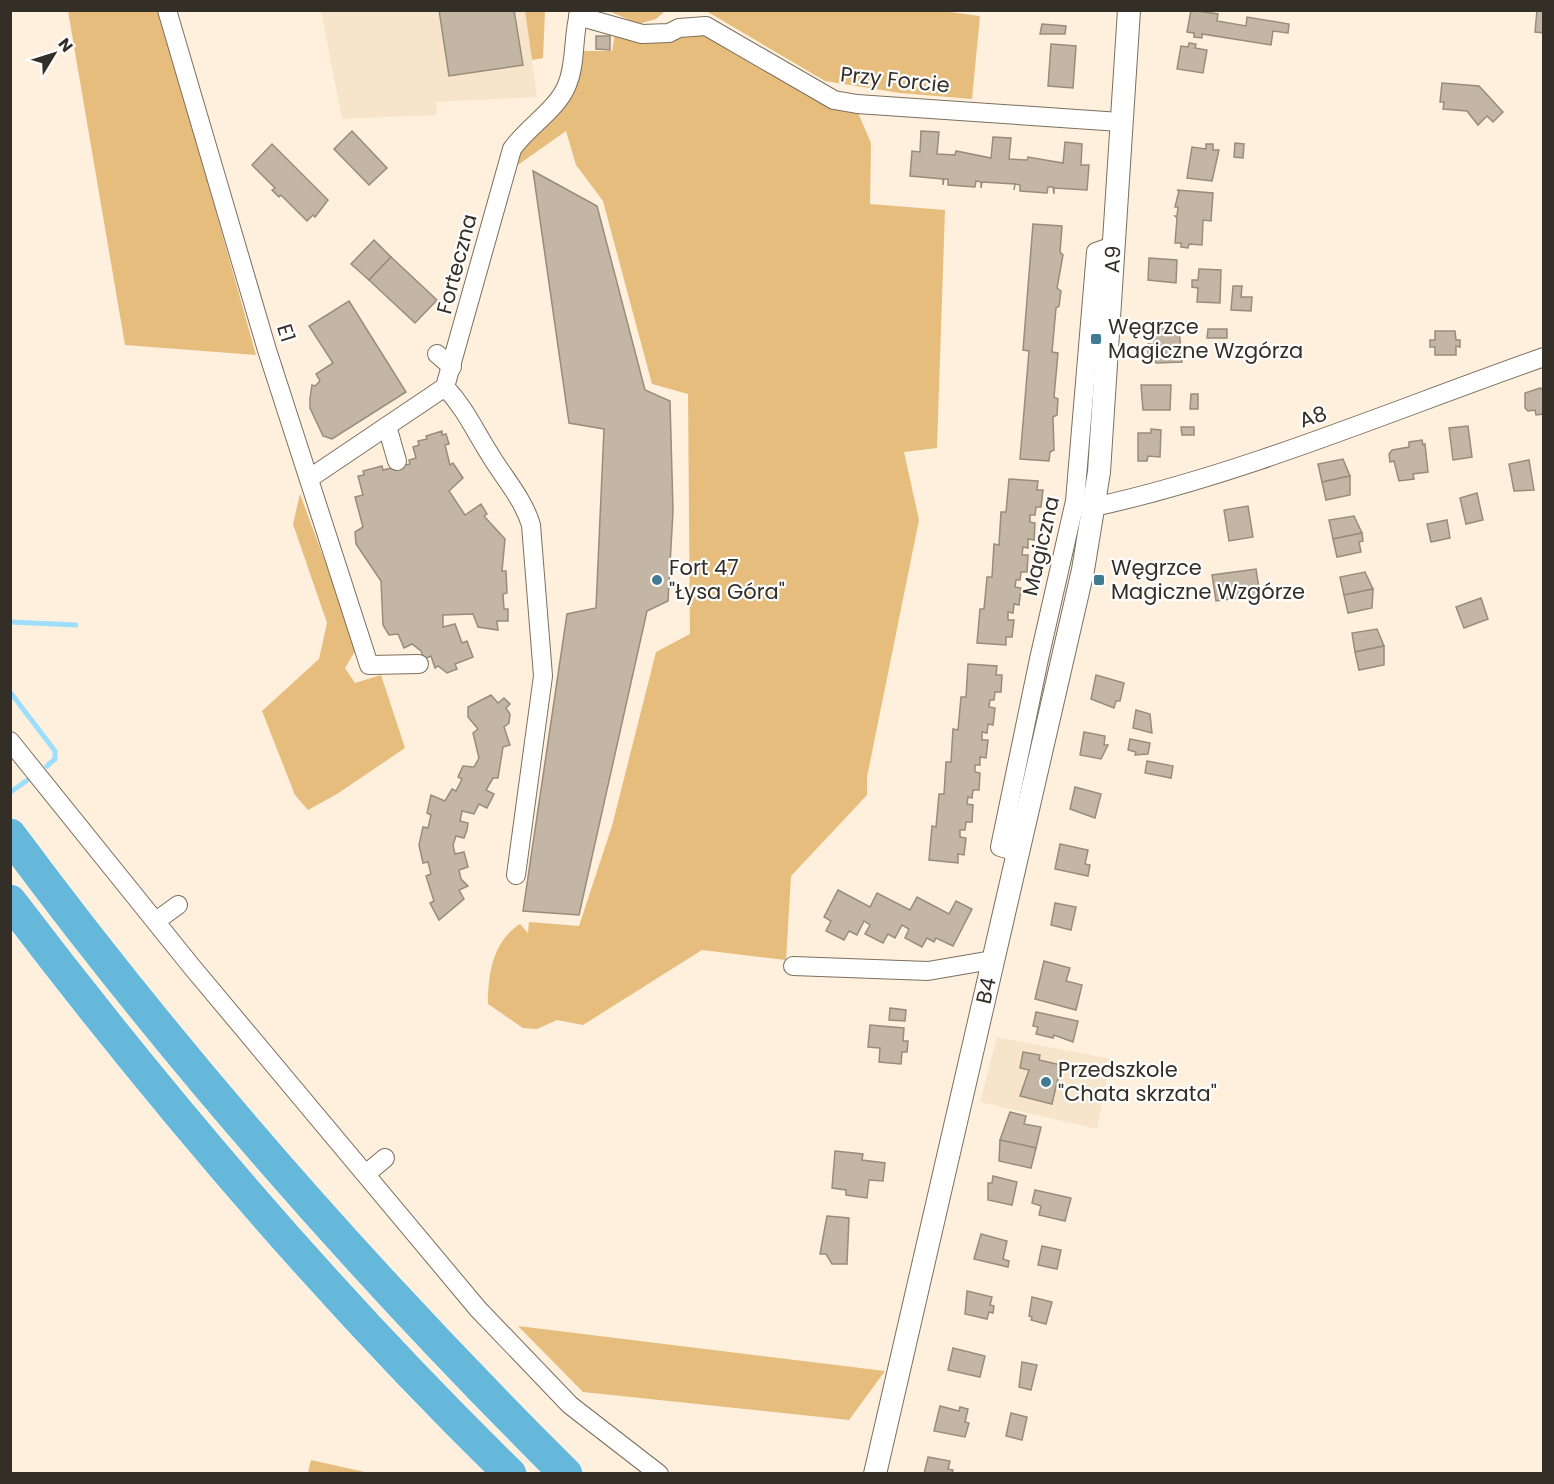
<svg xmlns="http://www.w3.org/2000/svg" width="1554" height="1484" font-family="Poppins,sans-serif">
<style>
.built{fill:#f7e5cb}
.green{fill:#e7bd7d}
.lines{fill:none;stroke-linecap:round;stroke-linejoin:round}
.stream{stroke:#9cdefc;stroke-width:5}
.building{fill:#c3b6a4;stroke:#998c7a;stroke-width:1.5}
.minor-casing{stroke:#7b6f5e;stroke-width:20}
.tertiary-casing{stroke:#7b6f5e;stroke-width:24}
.motorway-casing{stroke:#fff;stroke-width:34}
.minor{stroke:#fff;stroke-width:18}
.tertiary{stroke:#fff;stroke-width:22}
.motorway{stroke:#66b8da;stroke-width:33}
.poi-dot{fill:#407b93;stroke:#fff;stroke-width:2}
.labels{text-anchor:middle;stroke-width:4.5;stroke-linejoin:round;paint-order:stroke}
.street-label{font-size:21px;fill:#332e26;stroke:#fff}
.poi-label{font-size:21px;fill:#332e26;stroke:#fff;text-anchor:start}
</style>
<rect width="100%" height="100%" fill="#fef0dc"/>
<g class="built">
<polygon points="321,11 525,11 537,97 436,102 437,115 342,119"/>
<polygon points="997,1037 1111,1059 1097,1129 980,1102"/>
</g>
<g class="green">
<polygon points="934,10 980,16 972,99 900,93 825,81 706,11"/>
<polygon points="68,11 160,11 256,355 125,345"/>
<polygon points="525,11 545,11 543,58 532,60"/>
<polygon points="609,11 665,11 656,19 638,24"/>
<path d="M700 31 856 108 871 143 870 204 945 210 937 448 904 452 919 520 867 777V795L791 876 786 960 702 950 583 1025 557 1020 537 1029 523 1028 488 1004C488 973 493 941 520 924L528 933 529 922 579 926 612 826 656 652 690 634 688 394 652 384 603 201 576 165 566 131 515 167 522 149 579 51H612L615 34Z"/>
<polygon points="300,494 357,648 345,668 355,683 381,675 405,748 337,794 308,810 295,795 262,711 319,659 327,623 293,524"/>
<polygon points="518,1326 885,1371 849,1420 583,1392"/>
<polygon points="311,1460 369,1473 308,1473"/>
</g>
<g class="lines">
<g class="stream">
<polyline points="10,622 76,625"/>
<polyline points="10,692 55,751 55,759 47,766"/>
<polyline points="12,791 29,779"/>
</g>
</g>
<g class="building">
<polygon points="439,10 514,10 523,65 449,76"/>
<polygon points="1191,10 1218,14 1217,21 1246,26 1247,17 1289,24 1288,33 1273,31 1271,45 1202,34 1202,38 1194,37 1194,33 1187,32"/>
<polygon points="1537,10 1544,10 1544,33 1535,32"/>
<polygon points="1042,24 1066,26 1065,34 1040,34"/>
<polygon points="596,36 610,36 610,50 596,49"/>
<polygon points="1189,43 1196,44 1195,48 1207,50 1203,73 1177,69 1181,46 1188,47"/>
<polygon points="1051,44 1076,46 1073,88 1048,86"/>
<polygon points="1442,83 1479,86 1503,112 1493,122 1487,116 1478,125 1467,111 1443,109 1444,102 1440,102"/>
<polygon points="352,131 387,168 369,185 334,149"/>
<polygon points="921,131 939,132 937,154 955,155 956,151 991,158 993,137 1011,138 1009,159 1027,160 1028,157 1063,163 1065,142 1082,144 1081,165 1089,165 1087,190 1054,188 1054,194 1053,187 1048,187 1047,193 1020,191 1020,185 1015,184 1014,190 1015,184 982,182 981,188 981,182 976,181 975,187 948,185 948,179 944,179 943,185 943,179 910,176 912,151 920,152"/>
<polygon points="1235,143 1244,144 1243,158 1234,157"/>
<polygon points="272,144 328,200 315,217 313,215 307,221 281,195 279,197 272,190 275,188 252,165"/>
<polygon points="1206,144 1213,144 1213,150 1219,150 1212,181 1187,178 1192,147 1206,149"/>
<polygon points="533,171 597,206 645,390 670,401 673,511 668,601 647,611 579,915 523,911 567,614 596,608 604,429 569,423"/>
<polygon points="1177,190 1213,193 1211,221 1203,220 1202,245 1189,244 1188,248 1181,247 1181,243 1175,243 1177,218 1175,216 1177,216 1178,207 1175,207 1179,191"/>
<polygon points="1033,224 1062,226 1060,252 1063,255 1057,288 1061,291 1059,306 1056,308 1052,352 1058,353 1054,397 1058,399 1057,415 1053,417 1054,450 1050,452 1049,461 1020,459 1029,351 1023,350"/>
<polygon points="374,240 391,257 369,280 351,264"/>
<polygon points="391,257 437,300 415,323 369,280"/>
<polygon points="1149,258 1177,260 1176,283 1148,280"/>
<polygon points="1199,269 1221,270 1220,303 1197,302 1198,288 1192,287 1192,280 1198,280"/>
<polygon points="1233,286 1242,286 1241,297 1252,297 1251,311 1231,310"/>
<polygon points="349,301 406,392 332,439 323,436 310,408 310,398 312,385 315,386 320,381 316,374 333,363 309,326"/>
<polygon points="1154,329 1179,329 1182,362 1156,363 1155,355 1148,355 1148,344 1154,344"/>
<polygon points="1208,329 1227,329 1227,338 1207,338"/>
<polygon points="1435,331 1455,331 1456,340 1460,340 1460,347 1456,346 1456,355 1435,355 1435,347 1430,347 1430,340 1435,340"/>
<polygon points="1141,385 1171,385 1170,410 1143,410"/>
<polygon points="1540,388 1544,390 1544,414 1536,415 1535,410 1528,411 1525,408 1525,393"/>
<polygon points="1191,394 1198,394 1198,409 1190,409"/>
<polygon points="1468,426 1472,457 1453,460 1449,428"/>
<polygon points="1181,427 1194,427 1194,435 1182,435"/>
<polygon points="1151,429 1161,430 1160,457 1148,456 1147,461 1138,461 1138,433 1151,433"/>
<polygon points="442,431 442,435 446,434 449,444 445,445 450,465 453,463 463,478 449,491 465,515 481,504 487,514 484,516 505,539 502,571 506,571 507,593 503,594 504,609 508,609 508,621 497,621 498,630 478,627 473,614 443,615 443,627 455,624 462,643 467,641 473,657 455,664 457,669 447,673 438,666 435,668 431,656 424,659 421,651 412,644 404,648 398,634 389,635 383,625 381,581 356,544 355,532 363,527 355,497 363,495 358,476 364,475 363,471 382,466 383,470 410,464 409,460 416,458 413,447 419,445 418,441 427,439 426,436"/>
<polygon points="1422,440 1423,445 1425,444 1428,472 1413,474 1414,479 1399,481 1394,461 1390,462 1389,454 1392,450 1409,447 1409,442"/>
<polygon points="1343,459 1350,476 1322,482 1318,464"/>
<polygon points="1529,460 1534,490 1514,491 1509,464"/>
<polygon points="1350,476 1350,495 1326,500 1322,482"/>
<polygon points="1009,479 1038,481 1037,490 1043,490 1041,507 1036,507 1035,515 1030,515 1030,522 1035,523 1034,540 1028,539 1028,548 1023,547 1022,555 1028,555 1027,572 1021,572 1020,580 1016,580 1015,587 1021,588 1019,605 1014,604 1013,613 1008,612 1008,620 1014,620 1012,637 1006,637 1006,645 977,643 980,609 984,609 987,577 992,577 994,544 999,545 1001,512 1006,512"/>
<polygon points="1477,493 1483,520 1466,524 1460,498"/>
<polygon points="1248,506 1253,537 1229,541 1224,510"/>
<polygon points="1354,516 1362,533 1333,539 1329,520"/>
<polygon points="1447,520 1450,538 1431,542 1427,524"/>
<polygon points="1362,533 1363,541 1359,542 1361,552 1337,557 1333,539"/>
<polygon points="1256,569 1260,595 1216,601 1212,575"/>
<polygon points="1365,572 1373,589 1344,595 1340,577"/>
<polygon points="1373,589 1372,608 1348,613 1344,595"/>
<polygon points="1481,598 1488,619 1464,628 1456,607"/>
<polygon points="1377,629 1384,646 1355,652 1352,633"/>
<polygon points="1384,646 1384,665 1359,670 1355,652"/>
<polygon points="968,664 997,666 996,675 1002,675 1001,692 995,692 994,700 990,700 989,707 995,708 993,725 988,724 987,733 982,732 982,740 988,740 986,758 980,757 980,765 975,765 975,772 980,773 979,790 973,790 972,798 968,797 967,804 973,805 972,822 966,822 965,830 960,830 960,837 966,838 964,855 958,854 958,863 929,860 932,826 936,827 939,794 944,794 946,762 951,762 953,729 958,730 961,697 966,697"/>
<polygon points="1096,675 1124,683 1120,701 1116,701 1114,708 1091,699"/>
<polygon points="491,695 498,703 504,698 510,704 506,708 510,714 509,723 504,727 510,745 503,747 498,778 493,778 486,790 494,794 487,808 479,804 474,814 462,811 460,821 468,823 467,830 464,838 456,836 453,845 455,854 464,852 468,867 459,870 461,879 468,886 459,890 464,899 439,920 430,903 434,901 426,876 431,874 428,862 423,863 419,845 423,827 428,828 431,815 427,813 431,795 445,801 452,789 456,791 462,779 458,777 463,766 474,767 479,758 473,733 478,729 468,717 468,707"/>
<polygon points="1136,710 1150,714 1152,733 1133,728"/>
<polygon points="1084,732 1105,736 1104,745 1108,745 1101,759 1080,755"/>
<polygon points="1130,739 1150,743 1148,754 1135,755 1136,752 1128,750"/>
<polygon points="1147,761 1173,766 1171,778 1145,773"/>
<polygon points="1075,787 1101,794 1095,818 1070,809"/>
<polygon points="1060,844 1088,850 1085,864 1090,865 1088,876 1055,869"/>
<polygon points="838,890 870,907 877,893 910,910 917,897 949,914 956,901 972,909 953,946 936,938 934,942 927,938 922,947 905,938 909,929 902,925 895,938 888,934 883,943 865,934 870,925 864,921 857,935 849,931 844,940 826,931 831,921 824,917"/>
<polygon points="1055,903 1076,907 1071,930 1051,925"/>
<polygon points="1044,961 1070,968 1066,981 1082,985 1076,1010 1035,999"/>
<polygon points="890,1008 906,1010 905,1021 889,1020"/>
<polygon points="1036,1012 1078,1021 1073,1042 1054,1035 1053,1038 1036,1034 1038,1027 1033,1026"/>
<polygon points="870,1025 904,1028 903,1041 908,1041 907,1052 902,1052 901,1064 879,1062 880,1048 868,1047"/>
<polygon points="1023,1052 1040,1055 1039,1060 1061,1065 1052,1104 1020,1096 1029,1070 1020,1068"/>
<polygon points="1010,1112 1026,1116 1024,1124 1041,1127 1036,1148 1000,1140"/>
<polygon points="1000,1140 1036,1148 1031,1168 999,1161"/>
<polygon points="835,1151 863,1154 862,1160 885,1163 883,1181 869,1180 867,1198 846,1195 846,1190 832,1188"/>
<polygon points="993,1176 1017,1182 1012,1205 988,1200 988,1183 992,1183"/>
<polygon points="1035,1190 1071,1198 1065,1221 1039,1215 1041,1206 1032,1203"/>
<polygon points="827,1216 849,1218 847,1264 832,1264 826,1254 820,1254"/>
<polygon points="981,1234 1007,1241 1003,1259 1009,1261 1008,1267 974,1259"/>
<polygon points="1042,1246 1061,1250 1057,1269 1038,1265"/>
<polygon points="967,1291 992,1297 990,1305 994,1306 993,1313 989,1312 987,1319 965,1314"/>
<polygon points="1032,1297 1052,1302 1046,1324 1031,1320 1032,1317 1029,1316"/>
<polygon points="953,1348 985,1356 980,1377 948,1370"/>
<polygon points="1022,1362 1037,1365 1031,1390 1019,1387"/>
<polygon points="940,1406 959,1411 960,1407 968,1409 965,1422 969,1423 965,1437 934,1431"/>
<polygon points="1011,1413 1027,1417 1022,1440 1006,1436"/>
<polygon points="928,1457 950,1461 948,1469 953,1470 952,1474 924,1474"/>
</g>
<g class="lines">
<g class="minor-casing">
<g id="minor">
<polyline points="167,10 267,350 369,665 419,664"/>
<polyline points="578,16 642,34 669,33 679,28 706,26 834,100 857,104 1120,122"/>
<polyline points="437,354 452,367"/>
<path d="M445 387C464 407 474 429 489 453 503 477 523 498 531 525L543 676 516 875"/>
<polyline points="387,426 397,461"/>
<path d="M310 478 445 387 512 149C527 127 557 110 567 85 577 61 572 35 580 10"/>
<path d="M1094 507C1248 473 1395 409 1544 357"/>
<polyline points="10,741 192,967 478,1309 570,1405 659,1474"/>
<polyline points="1017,852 1000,847 1039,659 1075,501 1096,252 1113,246"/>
<polyline points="156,921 178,905"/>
<polyline points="793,966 928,971 992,960"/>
<polyline points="366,1174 385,1158"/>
</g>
</g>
<g class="tertiary-casing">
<g id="tertiary">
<path id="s1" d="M875 1474 1083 570 1099 472 1129 10"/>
</g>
</g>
<g class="motorway-casing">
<g id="motorway">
<path d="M10 835C179 1063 365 1274 566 1474"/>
<path d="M10 901C163 1102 329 1297 510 1474"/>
</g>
</g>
<use href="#minor" class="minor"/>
<use href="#tertiary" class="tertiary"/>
<use href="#motorway" class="motorway"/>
</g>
<g class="poi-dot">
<rect x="1090" y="333" width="12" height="12" rx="3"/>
<circle cx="657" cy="580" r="6"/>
<rect x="1093" y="574" width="12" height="12" rx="3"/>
<circle cx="1046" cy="1082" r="6"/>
</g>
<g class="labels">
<g class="street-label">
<text transform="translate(895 80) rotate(6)" y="7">Przy Forcie</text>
<text dy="7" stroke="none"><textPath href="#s1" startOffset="1240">A9</textPath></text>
<text transform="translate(457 264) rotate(-75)" y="7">Forteczna</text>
<text transform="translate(286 333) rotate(73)" y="7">E1</text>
<text transform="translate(1313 417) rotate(-19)" y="7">A8</text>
<text transform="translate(1041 546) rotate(-77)" y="7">Magiczna</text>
<text dy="7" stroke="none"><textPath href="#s1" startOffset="496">B4</textPath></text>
</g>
<g class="poi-label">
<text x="1108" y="334">Węgrzce<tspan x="1108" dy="24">Magiczne Wzgórza</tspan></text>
<text x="669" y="575">Fort 47<tspan x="669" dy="24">"Łysa Góra"</tspan></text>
<text x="1111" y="575">Węgrzce<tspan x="1111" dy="24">Magiczne Wzgórze</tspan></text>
<text x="1058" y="1077">Przedszkole<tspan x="1058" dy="24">"Chata skrzata"</tspan></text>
</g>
</g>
<rect width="1554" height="1484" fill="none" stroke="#332e26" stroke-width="24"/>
<g transform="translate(54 54) rotate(52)" stroke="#ffffff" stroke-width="4.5" paint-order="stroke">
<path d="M0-4.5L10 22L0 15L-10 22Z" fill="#332e26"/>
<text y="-9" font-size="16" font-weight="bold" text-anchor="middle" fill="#332e26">N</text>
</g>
</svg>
